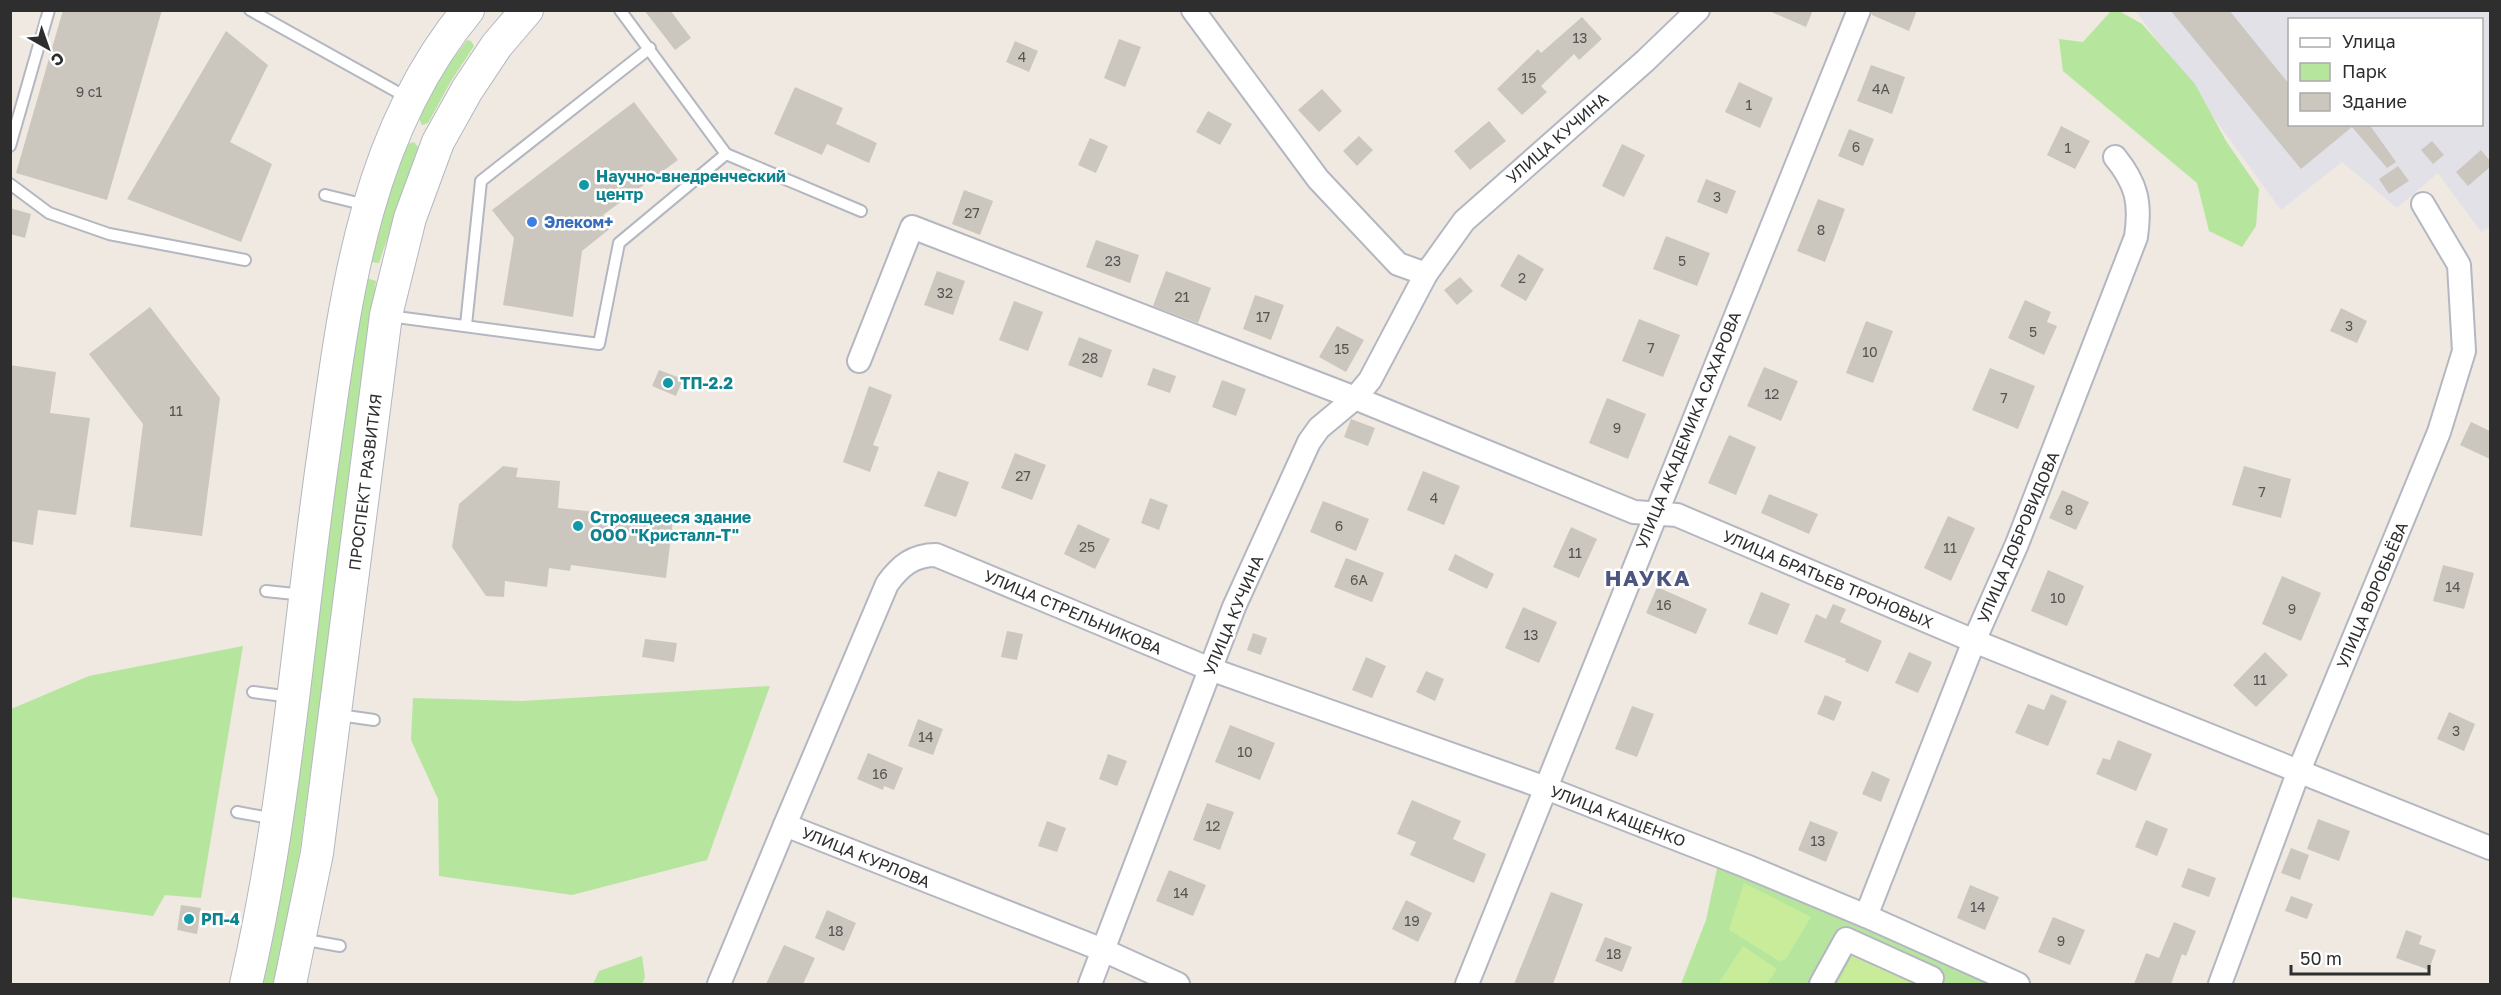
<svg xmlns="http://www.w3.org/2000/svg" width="2501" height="995" font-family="'Golos Text',sans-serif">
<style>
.industrial{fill:#e3e1e8;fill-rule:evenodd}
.green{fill:#b6e59e}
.pitch{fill:#c9ec9a}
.building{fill:#cbc7bf}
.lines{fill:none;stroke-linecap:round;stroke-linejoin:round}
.lane-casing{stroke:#b4b7c1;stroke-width:14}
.street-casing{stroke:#b4b7c1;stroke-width:26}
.secondary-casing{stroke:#b4b7c1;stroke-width:34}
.lane{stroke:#fff;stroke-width:10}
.street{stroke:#fff;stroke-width:22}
.secondary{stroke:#fff;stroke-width:32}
.culture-dot{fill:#0f9aa8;stroke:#fff;stroke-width:2}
.shop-dot{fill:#3f7fe0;stroke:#fff;stroke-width:2}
.labels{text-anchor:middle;stroke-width:5;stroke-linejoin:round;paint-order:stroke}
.number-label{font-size:14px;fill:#555452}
.street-label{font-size:16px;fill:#2e2e2e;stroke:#fff}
.culture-label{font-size:16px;font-weight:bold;fill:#0d838f;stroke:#fff;text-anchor:start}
.shop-label{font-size:16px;font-weight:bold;fill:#366cbe;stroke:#fff;text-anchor:start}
.district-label{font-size:22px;font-weight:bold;letter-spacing:1.5px;fill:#4d5680;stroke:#fff}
</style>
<rect width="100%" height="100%" fill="#efe9e1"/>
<path class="industrial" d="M2136 11H2490V227L2481 232 2438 173 2397 208 2342 162 2281 210ZM2290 20H2482V124H2290Z"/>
<g class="green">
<polygon points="2112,10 2119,11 2142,24 2195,84 2226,141 2259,189 2256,226 2242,247 2209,231 2197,183 2063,71 2059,39 2083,42"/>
<polygon points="467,40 471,41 474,46 451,81 428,123 422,125 419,118 441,75"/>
<polygon points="414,142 418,147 379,263 369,262 384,208 408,144"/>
<polygon points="366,278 376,281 300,851 274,984 263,984 289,849 333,497"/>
<polygon points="243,646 201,898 165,895 153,916 11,897 11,709 89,676"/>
<polygon points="770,686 707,860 572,895 439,876 438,799 411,740 413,698 522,701"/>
<polygon points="1719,859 1985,982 1984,984 1681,984 1706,920"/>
<polygon points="642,956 645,977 642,984 593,984 599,971"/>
</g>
<g class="pitch">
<polygon points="1744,883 1811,917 1786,959 1779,961 1729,930"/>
<polygon points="1743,946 1777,969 1767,984 1718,984"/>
<polygon points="1855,951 1920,984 1837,984"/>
</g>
<g class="building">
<polygon points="63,10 162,10 107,200 16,173"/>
<polygon points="644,10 670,10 691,38 675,50"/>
<polygon points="1767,10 1813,10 1806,27"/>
<polygon points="1872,10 1917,10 1909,31 1872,15"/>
<polygon points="2170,10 2229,10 2289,84 2289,124 2369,124 2396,162 2387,168 2352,127 2301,169"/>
<polygon points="1582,17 1602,39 1579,60 1574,54 1541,86 1547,92 1522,115 1497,89 1538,49 1541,53"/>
<polygon points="226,31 268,65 230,142 272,164 241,242 127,199"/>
<polygon points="1119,39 1141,47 1125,87 1104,78"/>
<polygon points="1015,41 1038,51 1029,72 1006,62"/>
<polygon points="1871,65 1905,77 1892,114 1857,101"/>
<polygon points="1739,82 1773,98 1760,128 1725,112"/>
<polygon points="795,87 843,108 836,124 877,143 869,163 827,144 822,155 774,134"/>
<polygon points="1322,89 1342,111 1319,132 1298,110"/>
<polygon points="634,102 678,160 603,215 612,227 582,251 573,317 503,305 514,238 492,210"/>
<polygon points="1208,111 1232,124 1220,145 1196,132"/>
<polygon points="1489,121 1506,141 1470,170 1454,151"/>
<polygon points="2061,126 2090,141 2075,169 2047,155"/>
<polygon points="1849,129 1874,139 1863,166 1838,156"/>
<polygon points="1359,136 1373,150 1357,166 1343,151"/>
<polygon points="1090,138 1108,146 1096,173 1078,165"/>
<polygon points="2432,141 2444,155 2433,164 2421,150"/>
<polygon points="1622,144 1645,155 1624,197 1602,186"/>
<polygon points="2481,150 2490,161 2490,167 2468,186 2456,172"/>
<polygon points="2398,166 2409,181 2389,194 2379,179"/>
<polygon points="1706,179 1736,191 1727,214 1697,202"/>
<polygon points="964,190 993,201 980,235 952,224"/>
<polygon points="1818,199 1845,209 1825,262 1797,251"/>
<polygon points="10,208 31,214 25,238 10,234"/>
<polygon points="1666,236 1710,253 1697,286 1653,269"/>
<polygon points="1096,240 1139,255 1130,283 1086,267"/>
<polygon points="1518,254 1544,269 1526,301 1500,286"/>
<polygon points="937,271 965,281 953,315 924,305"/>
<polygon points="1166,271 1211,288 1198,323 1153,306"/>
<polygon points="1460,277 1473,291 1457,305 1444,290"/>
<polygon points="1255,295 1284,305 1271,340 1243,329"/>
<polygon points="2025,300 2051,312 2047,322 2057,326 2044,355 2008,338"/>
<polygon points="1014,301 1043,312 1028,351 999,340"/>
<polygon points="150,307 220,398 202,536 130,527 143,424 89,354"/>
<polygon points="2341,308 2367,321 2357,343 2330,331"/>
<polygon points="1639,319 1680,335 1663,377 1622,361"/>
<polygon points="1866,321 1893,331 1873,383 1846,373"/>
<polygon points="1337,326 1364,340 1346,372 1319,357"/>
<polygon points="1079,337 1112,350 1102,378 1068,365"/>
<polygon points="10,365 56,372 50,413 90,418 76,515 38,510 33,545 10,541"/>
<polygon points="1764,367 1798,381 1781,421 1747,406"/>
<polygon points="1153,368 1176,376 1170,393 1147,385"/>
<polygon points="1990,368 2035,386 2018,429 1972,410"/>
<polygon points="659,370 683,379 676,396 652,386"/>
<polygon points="1222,380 1246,389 1236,416 1212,407"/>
<polygon points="869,386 892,395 873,445 879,447 870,472 843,462"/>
<polygon points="1607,398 1646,414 1628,459 1589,443"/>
<polygon points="1351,419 1375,428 1368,446 1344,437"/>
<polygon points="2471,422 2490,431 2490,459 2460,445"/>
<polygon points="1729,435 1756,447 1736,495 1708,483"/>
<polygon points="1015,453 1046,465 1032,500 1001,488"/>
<polygon points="503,466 518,468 516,477 560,481 558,508 673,520 666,578 571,565 570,571 549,568 547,587 505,581 504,597 486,596 452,547 459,504"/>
<polygon points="2244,466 2291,479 2281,518 2232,505"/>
<polygon points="938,471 969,482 956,517 924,506"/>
<polygon points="1423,471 1460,486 1444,525 1407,510"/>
<polygon points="2062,490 2089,502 2076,530 2049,518"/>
<polygon points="1769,494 1818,514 1809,534 1761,513"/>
<polygon points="1150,498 1168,505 1159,530 1141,523"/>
<polygon points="1323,501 1369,519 1356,551 1310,532"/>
<polygon points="1948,516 1975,528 1951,581 1924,568"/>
<polygon points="1078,524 1110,539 1095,569 1064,554"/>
<polygon points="1571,527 1597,539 1579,578 1553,567"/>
<polygon points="1455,554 1494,574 1487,589 1448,570"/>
<polygon points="1346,558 1384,573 1372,602 1334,587"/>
<polygon points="2443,565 2474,573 2464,609 2433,601"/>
<polygon points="2048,570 2084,586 2067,626 2031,611"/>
<polygon points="2282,576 2321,593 2301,641 2262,624"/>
<polygon points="1657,587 1707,609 1696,634 1646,613"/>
<polygon points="1761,592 1790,604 1777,635 1748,624"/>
<polygon points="1833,604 1846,609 1840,622 1882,641 1868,672 1845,662 1846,659 1804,642 1816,614 1826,619"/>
<polygon points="1523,607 1557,622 1539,663 1505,648"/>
<polygon points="1007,631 1023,634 1017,660 1001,657"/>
<polygon points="1253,633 1267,638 1261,655 1247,650"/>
<polygon points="645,639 677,643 674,662 642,657"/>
<polygon points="1909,652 1932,662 1918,693 1895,683"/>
<polygon points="2265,652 2288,675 2256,707 2233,685"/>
<polygon points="1366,657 1386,666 1372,698 1352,690"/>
<polygon points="1426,671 1444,679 1435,701 1416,692"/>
<polygon points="2051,694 2067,701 2048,746 2015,733 2028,704 2044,710"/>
<polygon points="1825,695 1842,702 1834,721 1817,714"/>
<polygon points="1632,706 1654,714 1637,757 1615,749"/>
<polygon points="2449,712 2475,724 2464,751 2437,739"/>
<polygon points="918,719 943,729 933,755 908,746"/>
<polygon points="1230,725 1275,743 1260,780 1215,762"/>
<polygon points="2118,740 2152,754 2136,791 2096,774 2103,758 2110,760"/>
<polygon points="868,753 903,768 894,790 884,786 883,790 857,779"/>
<polygon points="1108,754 1127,761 1117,786 1099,779"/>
<polygon points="1872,771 1890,779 1881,802 1862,794"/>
<polygon points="1412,800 1461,821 1453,839 1486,854 1474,883 1410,855 1416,842 1397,834"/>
<polygon points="1207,803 1234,812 1220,850 1193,840"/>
<polygon points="2318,819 2350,831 2339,861 2307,849"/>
<polygon points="2146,820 2168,829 2157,856 2135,847"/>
<polygon points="1047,821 1066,828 1057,852 1038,846"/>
<polygon points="1810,821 1838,832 1826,862 1798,850"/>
<polygon points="2291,848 2309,855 2300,880 2281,873"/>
<polygon points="2188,868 2216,878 2209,897 2181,887"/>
<polygon points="1169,870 1206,885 1193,916 1156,901"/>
<polygon points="1970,885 1999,897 1985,930 1957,918"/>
<polygon points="1551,892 1583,904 1553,984 1514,984"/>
<polygon points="2291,896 2313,904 2307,919 2285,911"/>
<polygon points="1406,900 1432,913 1418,942 1392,929"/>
<polygon points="181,905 201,908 197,934 177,930"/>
<polygon points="827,910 856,923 844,951 815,938"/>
<polygon points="2053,917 2085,930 2070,965 2038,952"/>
<polygon points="2174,922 2196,931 2186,956 2182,954 2171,984 2134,984 2146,953 2159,958"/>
<polygon points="2406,930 2422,936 2419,944 2436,950 2429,970 2396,958"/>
<polygon points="1605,937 1632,947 1622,972 1595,961"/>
<polygon points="784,945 815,958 803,984 766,984"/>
</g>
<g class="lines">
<g class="lane-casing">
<g id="lane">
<polyline points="250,10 408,98"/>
<polyline points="620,10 726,154"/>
<polyline points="10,146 49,10"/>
<polyline points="10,184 49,213 109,234 245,260"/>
<polyline points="325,195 366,205"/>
<polyline points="389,316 599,344 619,243 726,154 861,211"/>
<polyline points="466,325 481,181 650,48"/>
<polyline points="266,591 304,595"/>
<polyline points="253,692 291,697"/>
<polyline points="339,715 374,720"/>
<polyline points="237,812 275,819"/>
<polyline points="301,939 340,946"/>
</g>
</g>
<g class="street-casing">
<g id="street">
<polyline points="1193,10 1318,179 1398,264 1426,274"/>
<polyline points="859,361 912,227 1355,398 1634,512 1677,515 1974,641 2490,848"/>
<path d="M1866 916 1974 641 2017 544 2136 237C2141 203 2137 184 2115 157"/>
<polyline points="719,984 785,825"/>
<polyline points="1090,984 1234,607 1309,442 1319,428 1355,398 1370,380 1426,274 1464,221 1645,61 1698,10"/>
<path d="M1178 984 1103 950 785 825 887 584C900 566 913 555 936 555L1210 669 1546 788 1746 866 1866 916 2018 984"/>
<polyline points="1467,984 1859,10"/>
<polyline points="1821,984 1846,939 1932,978"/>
<polyline points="2220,984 2298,773 2439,432 2464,351 2459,265 2423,204"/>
</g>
</g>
<g class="secondary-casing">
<g id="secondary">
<path d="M246 984C286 812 298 633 323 458 345 301 363 137 468 10"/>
<polyline points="290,984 317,853 386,315 410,218 438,142 467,90 497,45 527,10"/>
</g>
</g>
<use href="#lane" class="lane"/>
<use href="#street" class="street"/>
<use href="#secondary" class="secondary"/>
</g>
<g class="culture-dot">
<circle cx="584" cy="185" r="6"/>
<circle cx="668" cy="383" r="6"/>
<circle cx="578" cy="526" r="6"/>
<circle cx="189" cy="919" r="6"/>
</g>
<circle class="shop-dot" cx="532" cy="222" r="6"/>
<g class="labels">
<g class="number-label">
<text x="1580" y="43">13</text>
<text x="1022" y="62">4</text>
<text x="1529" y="83">15</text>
<text x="1881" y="94">4А</text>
<text x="89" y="97">9 с1</text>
<text x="1749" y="110">1</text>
<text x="1856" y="152">6</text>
<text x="2068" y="153">1</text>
<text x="1717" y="202">3</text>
<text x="972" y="218">27</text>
<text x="1821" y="235">8</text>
<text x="1113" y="266">23</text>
<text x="1682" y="266">5</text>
<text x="1522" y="283">2</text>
<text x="945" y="298">32</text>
<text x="1182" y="302">21</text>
<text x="1263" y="322">17</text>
<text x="2349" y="331">3</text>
<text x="2033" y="337">5</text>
<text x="1651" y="353">7</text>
<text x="1342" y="354">15</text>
<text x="1870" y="357">10</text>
<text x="1090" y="363">28</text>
<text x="1772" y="399">12</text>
<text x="2004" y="403">7</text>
<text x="176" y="416">11</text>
<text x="1617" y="433">9</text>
<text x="1023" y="481">27</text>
<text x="2262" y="497">7</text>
<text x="1434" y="503">4</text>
<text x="2069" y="515">8</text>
<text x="1339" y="531">6</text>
<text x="1087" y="552">25</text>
<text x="1950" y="553">11</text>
<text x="1575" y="558">11</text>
<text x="1359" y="585">6А</text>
<text x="2453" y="592">14</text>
<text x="2058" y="603">10</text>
<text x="1664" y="610">16</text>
<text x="2292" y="614">9</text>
<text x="1531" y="640">13</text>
<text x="2260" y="685">11</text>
<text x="2456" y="736">3</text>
<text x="926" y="742">14</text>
<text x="1245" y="757">10</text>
<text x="880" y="779">16</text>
<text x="1213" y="831">12</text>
<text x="1818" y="846">13</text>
<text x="1181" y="898">14</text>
<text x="1978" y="912">14</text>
<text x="1412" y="926">19</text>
<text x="836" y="936">18</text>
<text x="2061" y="946">9</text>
<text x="1614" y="959">18</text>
</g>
<g class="street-label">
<text transform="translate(1557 138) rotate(-41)" y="6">УЛИЦА КУЧИНА</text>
<text transform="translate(1688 430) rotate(-68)" y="6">УЛИЦА АКАДЕМИКА САХАРОВА</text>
<text transform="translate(365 482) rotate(-83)" y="6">ПРОСПЕКТ РАЗВИТИЯ</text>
<text transform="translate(2018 537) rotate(-67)" y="6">УЛИЦА ДОБРОВИДОВА</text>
<text transform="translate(1828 579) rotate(23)" y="6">УЛИЦА БРАТЬЕВ ТРОНОВЫХ</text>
<text transform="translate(2372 595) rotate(-67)" y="6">УЛИЦА ВОРОБЬЁВА</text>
<text transform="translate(1073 612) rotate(23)" y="6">УЛИЦА СТРЕЛЬНИКОВА</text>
<text transform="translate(1233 615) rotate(-67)" y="6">УЛИЦА КУЧИНА</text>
<text transform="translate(1618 816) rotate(21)" y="6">УЛИЦА КАЩЕНКО</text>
<text transform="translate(866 857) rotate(22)" y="6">УЛИЦА КУРЛОВА</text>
</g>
<g class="culture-label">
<text x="596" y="182">Научно-внедренческий<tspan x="596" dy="18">центр</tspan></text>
<text x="680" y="389">ТП-2.2</text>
<text x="590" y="523">Строящееся здание<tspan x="590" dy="18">ООО "Кристалл-Т"</tspan></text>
<text x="201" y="925">РП-4</text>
</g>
<g class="shop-label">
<text x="544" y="228">Элеком+</text>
</g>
<g class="district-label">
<text x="1648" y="586">НАУКА</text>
</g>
</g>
<rect width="2501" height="995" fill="none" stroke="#2e2e2e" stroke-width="24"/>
<rect x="2288" y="18" width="195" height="108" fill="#ffffff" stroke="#ababab" stroke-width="1.5"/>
<rect x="2300" y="38" width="30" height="9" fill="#ffffff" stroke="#ababab" stroke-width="1.5"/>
<text x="2342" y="48" font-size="18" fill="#2e2e2e">Улица</text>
<rect x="2300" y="63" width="30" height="18" fill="#b6e59e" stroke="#ababab" stroke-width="1.5"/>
<text x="2342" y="78" font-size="18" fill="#2e2e2e">Парк</text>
<rect x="2300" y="93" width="30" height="18" fill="#cbc7bf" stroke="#ababab" stroke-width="1.5"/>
<text x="2342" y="108" font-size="18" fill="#2e2e2e">Здание</text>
<g transform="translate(48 48) rotate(140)" stroke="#ffffff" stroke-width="4.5" paint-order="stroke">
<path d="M0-4.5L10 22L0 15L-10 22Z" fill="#2e2e2e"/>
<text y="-9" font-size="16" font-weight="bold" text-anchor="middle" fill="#2e2e2e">С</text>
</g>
<path d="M2291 965v9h138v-9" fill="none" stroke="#2e2e2e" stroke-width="3"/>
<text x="2300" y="965" font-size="18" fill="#2e2e2e" stroke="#ffffff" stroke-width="4.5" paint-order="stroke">50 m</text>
</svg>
